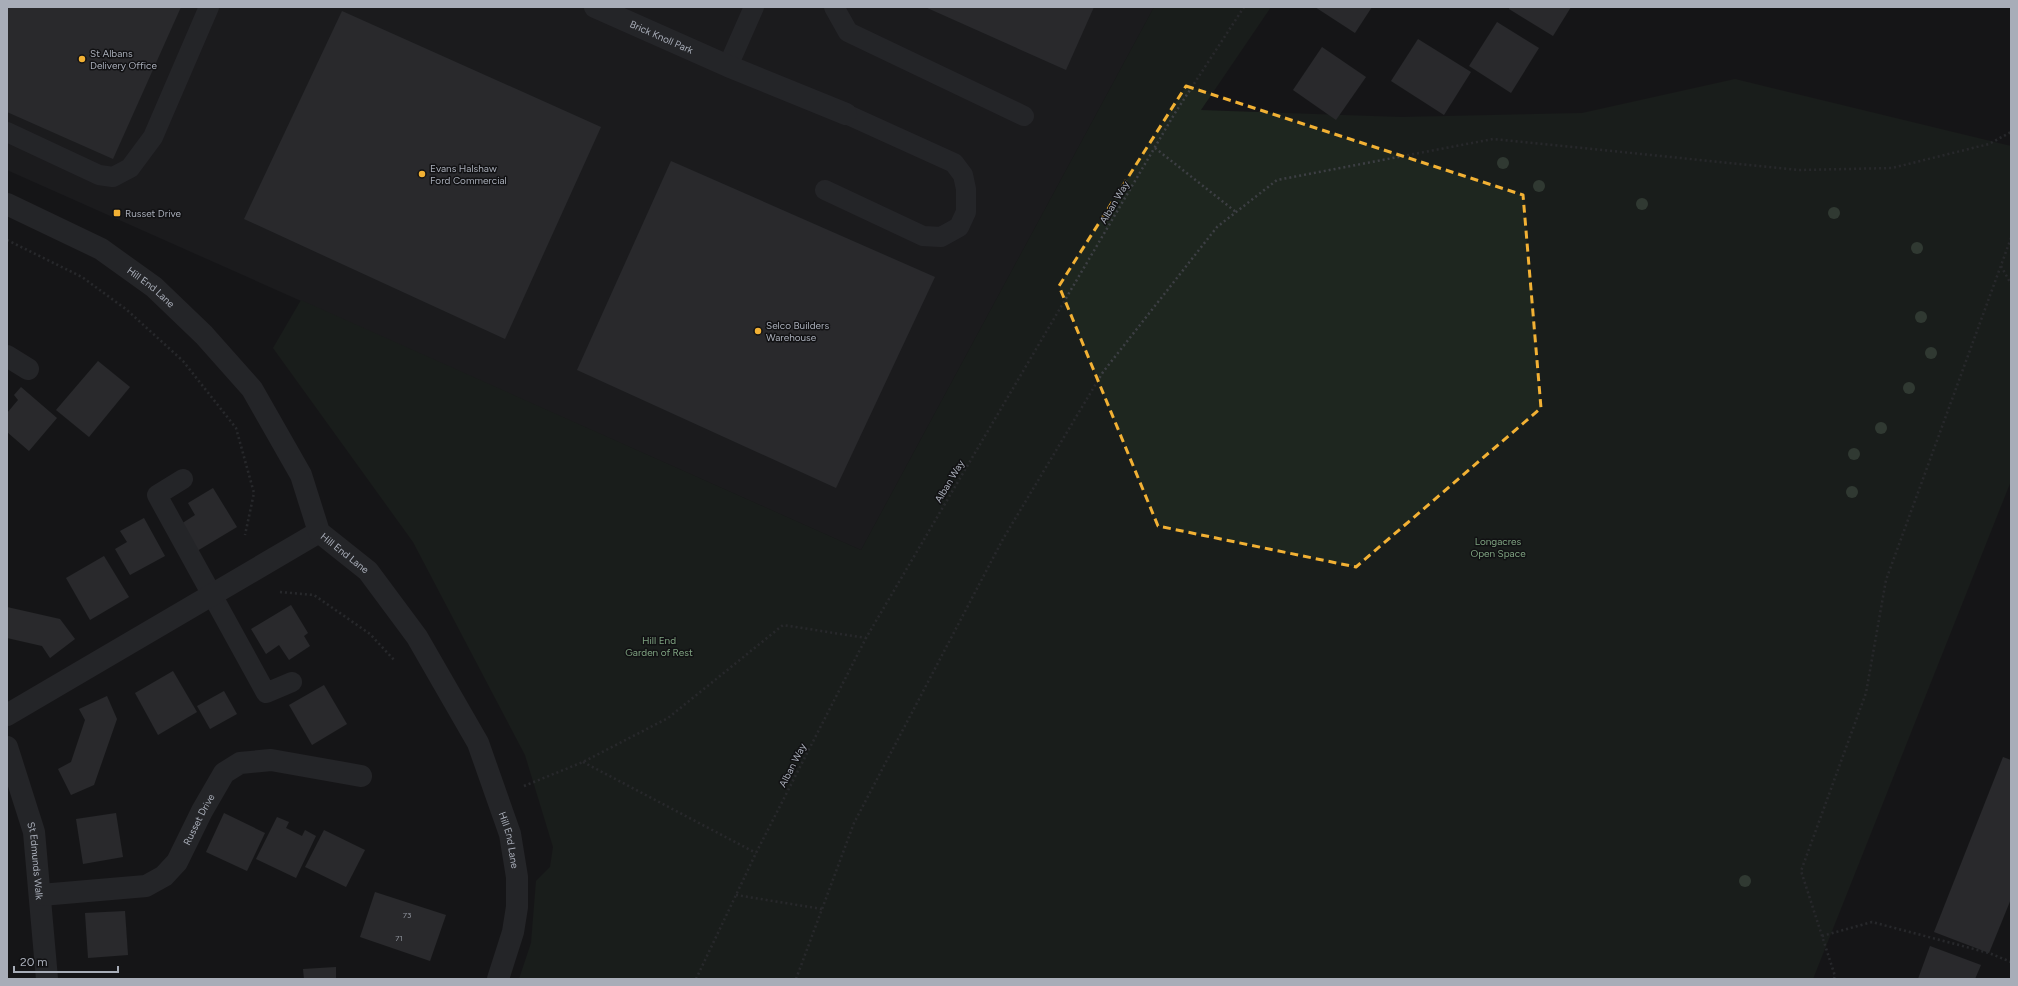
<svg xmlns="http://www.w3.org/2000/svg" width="2018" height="986" font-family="Figtree,sans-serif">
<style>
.built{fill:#222225}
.green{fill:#1e261f}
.building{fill:#404145}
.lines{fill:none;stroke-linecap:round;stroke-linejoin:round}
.path{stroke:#3d3f44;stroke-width:2.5;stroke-dasharray:2 3;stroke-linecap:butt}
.service{stroke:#37383d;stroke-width:20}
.minor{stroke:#37383d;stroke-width:22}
.tertiary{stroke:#37383d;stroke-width:22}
.tree{fill:#506452}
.marked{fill:none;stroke:#f2b134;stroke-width:3;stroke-dasharray:8 5;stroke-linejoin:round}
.poi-dot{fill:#f2b134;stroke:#111113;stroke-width:1.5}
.labels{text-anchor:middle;stroke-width:3;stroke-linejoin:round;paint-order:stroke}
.number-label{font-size:8px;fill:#8e929b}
.street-label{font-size:10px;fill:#a8adb8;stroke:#111113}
.poi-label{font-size:10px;fill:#a8adb8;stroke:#111113;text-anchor:start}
.park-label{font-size:10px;fill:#7fa381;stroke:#111113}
</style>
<rect width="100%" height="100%" fill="#161618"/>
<polygon class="built" points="7,7 1154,7 861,550 7,170"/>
<polygon class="green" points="1154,7 1271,7 1201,110 1401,117 1582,113 1735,79 2011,146 2011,481 1813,979 519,979 531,943 536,881 550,867 553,847 525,755 413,542 273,348 301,300 861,550"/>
<g class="building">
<polygon points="7,7 181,7 113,159 7,112"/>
<polygon points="925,7 1094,7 1066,70"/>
<polygon points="1315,7 1372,7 1355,33"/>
<polygon points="1510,7 1571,7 1553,36 1509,9"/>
<polygon points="342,11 601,127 505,339 244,219"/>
<polygon points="1497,22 1539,48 1511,93 1469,66"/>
<polygon points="1418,39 1471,72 1444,115 1391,81"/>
<polygon points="1322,47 1366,77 1336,120 1293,90"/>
<polygon points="671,161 935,277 836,488 577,370"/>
<polygon points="98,361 130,387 89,437 56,410"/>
<polygon points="21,387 57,418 29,451 7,432 7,413 18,400 14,395"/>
<polygon points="213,488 237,527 197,551 181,524 195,515 188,503"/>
<polygon points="144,518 165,556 130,575 115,549 127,542 120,531"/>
<polygon points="104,556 129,597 90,620 66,578"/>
<polygon points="291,605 308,633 304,636 310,646 289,660 279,645 266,654 251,629"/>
<polygon points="7,607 60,619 75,639 50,658 42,646 7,638"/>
<polygon points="173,671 197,712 158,735 135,693"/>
<polygon points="324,685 347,724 312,745 289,705"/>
<polygon points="224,691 237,714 210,729 197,706"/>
<polygon points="107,696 117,719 94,785 71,795 58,769 71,762 85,720 79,709"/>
<polygon points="2003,757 2011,760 2011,899 1989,953 1934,932"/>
<polygon points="116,813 123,857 83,864 76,819"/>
<polygon points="224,813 265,833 247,871 206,852"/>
<polygon points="277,817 289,822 286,828 302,836 305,830 316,836 296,878 256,859"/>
<polygon points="324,830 365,850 346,887 305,867"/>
<polygon points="375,892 446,915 430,961 360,937"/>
<polygon points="125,911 128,955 88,958 85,913"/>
<polygon points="1930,946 1981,965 1975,979 1918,979"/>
<polygon points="336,967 336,979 304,979 303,969"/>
</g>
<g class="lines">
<g class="path">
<polyline points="1155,148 1236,212"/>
<polyline points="7,240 82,277 127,310 183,361 236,428 254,493 245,535"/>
<polyline points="2001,266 2011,284"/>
<polyline points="280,592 314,595 370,634 395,661"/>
<polyline points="583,762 756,853"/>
<polyline points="524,786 583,762 668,718 783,625 866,638"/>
<polyline points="736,895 822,909"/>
<polyline points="1822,936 1872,922 1989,953 2011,962"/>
<polyline points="696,979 756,853 866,638 1175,113 1244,7"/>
<polyline points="796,979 854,823 1003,539 1103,372 1217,227 1277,180 1493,139 1799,170 1892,168 1989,144 2011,132"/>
<polyline points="1834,979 1835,976 1801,871 1866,693 1886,580 2011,238"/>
</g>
<g class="service">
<polyline points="834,7 848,32 1024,116"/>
<polyline points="728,66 754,7"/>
<polyline points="7,132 99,175 113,177 130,168 153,137 209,7"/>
<polyline points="825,190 923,236 941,237 959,227 966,212 966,189 963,175 954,163 846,114"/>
<polyline points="183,479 157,495 266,693 292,682"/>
</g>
<g class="minor">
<path id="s1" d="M595 7 728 66 846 114"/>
<polyline points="7,356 28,369"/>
<polyline points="7,715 319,532"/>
<path id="s2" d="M7 747 34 832 47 979"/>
<path id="s3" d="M41 895 146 886 164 876 177 862 202 811 224 773 240 763 271 760 361 776"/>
</g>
<path class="tertiary" id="s4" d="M7 204 101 249 154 287 204 335 252 389 301 475 319 532 368 571 417 637 478 743 510 834 517 877V907L513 932 498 979"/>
</g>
<g class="tree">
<circle cx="1503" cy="163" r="6"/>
<circle cx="1539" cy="186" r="6"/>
<circle cx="1642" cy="204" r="6"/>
<circle cx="1834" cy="213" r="6"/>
<circle cx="1917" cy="248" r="6"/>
<circle cx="1921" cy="317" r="6"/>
<circle cx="1931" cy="353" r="6"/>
<circle cx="1909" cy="388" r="6"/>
<circle cx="1881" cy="428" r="6"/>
<circle cx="1854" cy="454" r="6"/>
<circle cx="1852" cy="492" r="6"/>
<circle cx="1745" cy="881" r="6"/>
</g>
<path d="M0 0H2018V986H0ZM1186 86 1523 195 1541 408 1356 567 1158 526 1059 286Z" fill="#161618" fill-opacity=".55" fill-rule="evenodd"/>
<path class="marked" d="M1186 86 1523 195 1541 408 1356 567 1158 526 1059 286Z"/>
<g class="poi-dot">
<circle cx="82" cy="59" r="4"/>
<circle cx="422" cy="174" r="4"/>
<rect x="113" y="209" width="8" height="8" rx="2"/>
<circle cx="758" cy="331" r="4"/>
</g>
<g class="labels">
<g class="number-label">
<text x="407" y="918">73</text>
<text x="399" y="941">71</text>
</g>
<g class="street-label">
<text dy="4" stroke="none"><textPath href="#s1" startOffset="73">Brick Knoll Park</textPath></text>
<text transform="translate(1114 202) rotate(-59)" y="4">Alban Way</text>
<text dy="4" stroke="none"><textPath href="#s4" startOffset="167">Hill End Lane</textPath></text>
<text transform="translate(949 481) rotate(-59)" y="4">Alban Way</text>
<text dy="4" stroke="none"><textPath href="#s4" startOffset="503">Hill End Lane</textPath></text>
<text transform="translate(792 765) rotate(-63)" y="4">Alban Way</text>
<text dy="4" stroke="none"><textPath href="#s3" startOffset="193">Russet Drive</textPath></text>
<text dy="4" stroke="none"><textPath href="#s4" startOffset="839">Hill End Lane</textPath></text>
<text dy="4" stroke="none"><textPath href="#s2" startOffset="118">St Edmunds Walk</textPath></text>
</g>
<g class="poi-label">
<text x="90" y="57">St Albans<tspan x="90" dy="12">Delivery Office</tspan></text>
<text x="430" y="172">Evans Halshaw<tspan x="430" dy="12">Ford Commercial</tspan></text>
<text x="125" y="217">Russet Drive</text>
<text x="766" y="329">Selco Builders<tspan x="766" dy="12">Warehouse</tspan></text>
</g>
<g class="park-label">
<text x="1498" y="545">Longacres<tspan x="1498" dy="12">Open Space</tspan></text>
<text x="659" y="644">Hill End<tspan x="659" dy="12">Garden of Rest</tspan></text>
</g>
</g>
<rect width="2018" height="986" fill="none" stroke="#a8adb8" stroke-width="16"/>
<path d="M14 966v6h104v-6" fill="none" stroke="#a8adb8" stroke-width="2"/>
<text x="20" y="966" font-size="12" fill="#a8adb8" stroke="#111113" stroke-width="3" paint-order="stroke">20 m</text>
</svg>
